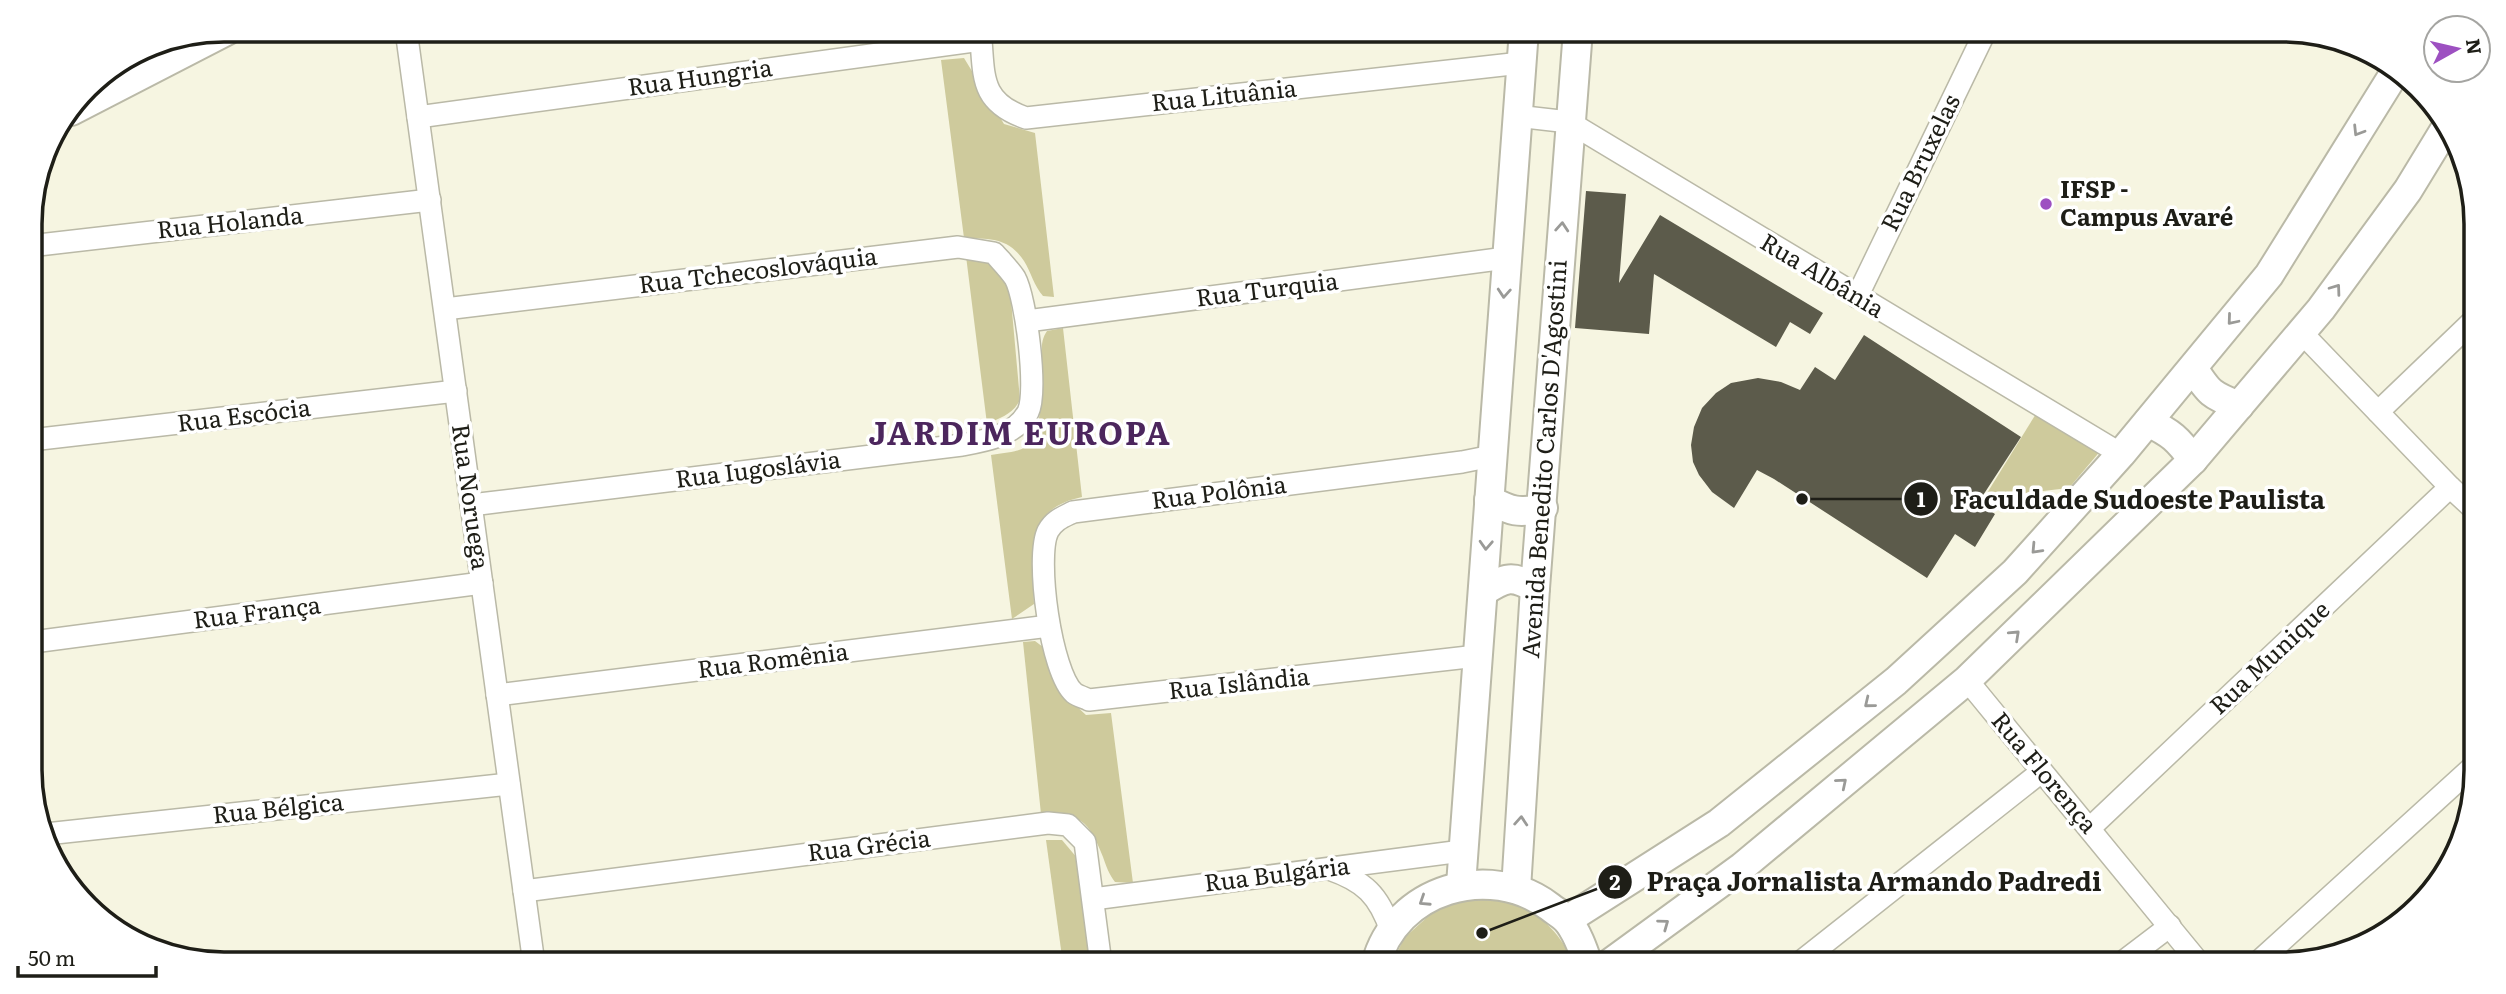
<svg xmlns="http://www.w3.org/2000/svg" width="2506" height="994" font-family="Literata,serif">
<style>
.green{fill:#ceca9c}
.building{fill:#5c5b4b}
.lines{fill:none;stroke-linecap:round;stroke-linejoin:round}
.minor-casing{stroke:#bab9a7;stroke-width:24}
.major-casing{stroke:#bab9a7;stroke-width:32}
.minor{stroke:#fff;stroke-width:21}
.major{stroke:#fff;stroke-width:28}
.oneway{stroke:#9a9a97}
.poi-dot{fill:#9d50c1;stroke:#fff;stroke-width:2.5}
.labels{text-anchor:middle;stroke-width:7;stroke-linejoin:round;paint-order:stroke}
.street-label{font-size:24px;fill:#1e1e17;stroke:#fff}
.poi-label{font-size:24px;font-weight:bold;fill:#1e1e17;stroke:#fff;text-anchor:start}
.district-label{font-size:32px;font-weight:bold;letter-spacing:2px;fill:#4c265d;stroke:#fff}
.rim{fill:none;stroke:#1e1e17;stroke-width:3.5}
.leader{fill:none;stroke:#1e1e17;stroke-width:2.5}
.callout-dot{fill:#1e1e17;stroke:#fff;stroke-width:2.5}
.mark-label{font-size:21px;text-anchor:middle;font-weight:bold;fill:#fff}
.callout-label{font-size:26px;text-anchor:middle;font-weight:bold;fill:#1e1e17;stroke:#fff;stroke-width:7;stroke-linejoin:round;paint-order:stroke}
</style>
<rect width="100%" height="100%" fill="#f6f5e1"/>
<g class="green">
<path d="M964 58 1004 124 1035 133 1054 297 1043 296C1034 286 1031 272 1024 261 1008 237 990 239 964 238L941 60Z"/>
<path d="M966 256 989 263 1010 289 1020 400C1013 414 1000 418 987 424Z"/>
<polygon points="31,270 33,270 40,341 31,342"/>
<path d="M1063 328 1082 497C1021 510 1033 555 1034 604L1012 619 991 455C1002 453 1017 453 1027 446 1043 435 1042 381 1042 362 1042 351 1040 341 1047 331Z"/>
<polygon points="2039,409 2102,449 2069,488 1984,498"/>
<path d="M1035 641 1043 647 1073 703 1086 715 1111 713 1133 883 1115 882C1109 874 1106 866 1103 857 1088 819 1081 814 1041 814L1023 642Z"/>
<polygon points="1046,840 1062,840 1083,865 1094,964 1063,964"/>
<path d="M1465 900C1475 900 1487 899 1497 900 1531 903 1563 933 1573 964H1392L1404 938 1433 912Z"/>
</g>
<g class="building">
<polygon points="1586,191 1626,194 1619,283 1660,215 1823,313 1810,334 1790,322 1776,347 1654,274 1649,334 1575,328"/>
<polygon points="1864,335 2021,437 1978,503 1995,514 1975,547 1955,534 1927,578 1774,479 1757,470 1734,508 1712,492 1699,475 1693,462 1691,445 1694,427 1702,408 1716,393 1731,383 1758,378 1781,382 1800,390 1815,367 1835,380"/>
</g>
<g class="lines">
<g class="minor-casing">
<g id="minor">
<polyline points="406,30 534,964"/>
<path d="M980 30C985 73 977 101 1026 118L1521 63"/>
<polyline points="1517,116 1569,122 2121,454"/>
<polyline points="418,117 981,40"/>
<polyline points="30,246 430,200"/>
<polyline points="1857,297 1986,30"/>
<path d="M445 309 958 247 994 253C1000 260 1009 269 1015 278 1026 298 1038 392 1028 412 1015 436 985 441 962 445L471 505"/>
<polyline points="1027,321 1506,258"/>
<polyline points="2300,331 2450,487 2475,510"/>
<polyline points="2378,412 2475,319"/>
<polyline points="31,440 456,391"/>
<polyline points="33,642 482,583"/>
<path d="M1477 656 1089 700C1085 698 1078 696 1074 693 1051 673 1035 557 1048 531 1054 520 1063 517 1073 512L1462 462 1492 456"/>
<polyline points="1967,680 2200,964"/>
<polyline points="497,695 1049,626"/>
<polyline points="2090,828 2450,487"/>
<polyline points="46,834 509,784"/>
<path d="M1329 869C1364 881 1379 895 1391 931"/>
<polyline points="524,891 1048,823 1068,825 1085,842 1101,964"/>
<polyline points="1093,899 1462,851"/>
<polyline points="1632,947 1645,964"/>
<polyline points="1798,964 2041,772"/>
<polyline points="2120,964 2170,926"/>
<polyline points="2256,964 2476,764"/>
</g>
</g>
<g class="major-casing">
<g id="major">
<polyline points="71,111 228,30"/>
<path d="M2193 368C2209 393 2211 395 2239 406"/>
<path d="M2148 422C2171 433 2178 439 2193 460"/>
<path d="M1489 500C1511 511 1518 514 1543 508"/>
<path d="M1484 591C1506 577 1512 575 1535 588"/>
<polyline points="1461,885 1524,30"/>
<polyline points="1516,889 1535,588 1578,30"/>
<polyline points="1567,920 1719,823 1896,681 2015,572 2121,454 2269,275 2394,74"/>
<path d="M1376 964C1395 889 1490 861 1550 907 1555 911 1562 915 1567 920 1577 932 1583 949 1588 964"/>
<polyline points="1609,964 1742,867 1967,680 2193,460 2321,309 2408,190 2444,131"/>
</g>
</g>
<use href="#minor" class="minor"/>
<use href="#major" class="major"/>
</g>
<defs><path id="oneway-chevron" d="M-2-3.5L2.5 0L-2 3.5" fill="none" stroke-width="1.6" stroke-linecap="round" stroke-linejoin="round" transform="scale(1.75)"/></defs>
<g class="oneway">
<use href="#oneway-chevron" transform="translate(2358 131) rotate(122)"/>
<use href="#oneway-chevron" transform="translate(1562 227) rotate(-86)"/>
<use href="#oneway-chevron" transform="translate(2336 289) rotate(-54)"/>
<use href="#oneway-chevron" transform="translate(1504 293) rotate(94)"/>
<use href="#oneway-chevron" transform="translate(2232 320) rotate(130)"/>
<use href="#oneway-chevron" transform="translate(1486 545) rotate(93)"/>
<use href="#oneway-chevron" transform="translate(2036 549) rotate(133)"/>
<use href="#oneway-chevron" transform="translate(2015 635) rotate(-43)"/>
<use href="#oneway-chevron" transform="translate(1869 703) rotate(141)"/>
<use href="#oneway-chevron" transform="translate(1842 783) rotate(-40)"/>
<use href="#oneway-chevron" transform="translate(1521 821) rotate(-86)"/>
<use href="#oneway-chevron" transform="translate(1424 901) rotate(147)"/>
<use href="#oneway-chevron" transform="translate(1664 924) rotate(-36)"/>
</g>
<circle class="poi-dot" cx="2046" cy="204" r="7"/>
<g class="labels">
<g class="street-label">
<text transform="translate(700 78) rotate(-8)" y="8">Rua Hungria</text>
<text transform="translate(1224 96) rotate(-6)" y="8">Rua Lituânia</text>
<text transform="translate(1921 163) rotate(-64)" y="8">Rua Bruxelas</text>
<text transform="translate(230 223) rotate(-6)" y="8">Rua Holanda</text>
<text transform="translate(758 271) rotate(-7)" y="8">Rua Tchecoslováquia</text>
<text transform="translate(1822 276) rotate(31)" y="8">Rua Albânia</text>
<text transform="translate(1267 290) rotate(-7)" y="8">Rua Turquia</text>
<text transform="translate(244 416) rotate(-7)" y="8">Rua Escócia</text>
<text transform="translate(1545 459) rotate(-86)" y="8">Avenida Benedito Carlos D'Agostini</text>
<text transform="translate(758 470) rotate(-7)" y="8">Rua Iugoslávia</text>
<text transform="translate(1219 493) rotate(-7)" y="8">Rua Polônia</text>
<text transform="translate(470 497) rotate(82)" y="8">Rua Noruega</text>
<text transform="translate(257 613) rotate(-7)" y="8">Rua França</text>
<text transform="translate(2270 658) rotate(-43)" y="8">Rua Munique</text>
<text transform="translate(773 661) rotate(-7)" y="8">Rua Romênia</text>
<text transform="translate(1239 684) rotate(-6)" y="8">Rua Islândia</text>
<text transform="translate(2044 773) rotate(50)" y="8">Rua Florença</text>
<text transform="translate(278 809) rotate(-6)" y="8">Rua Bélgica</text>
<text transform="translate(869 846) rotate(-7)" y="8">Rua Grécia</text>
<text transform="translate(1277 875) rotate(-7)" y="8">Rua Bulgária</text>
</g>
<g class="poi-label">
<text x="2060" y="198">IFSP -<tspan x="2060" dy="28">Campus Avaré</tspan></text>
</g>
<g class="district-label">
<text x="1020" y="445">JARDIM EUROPA</text>
</g>
</g>
<path d="M0 0H2506V994H0ZM224 42H2282A182 182 0 0 1 2464 224V770A182 182 0 0 1 2282 952H224A182 182 0 0 1 42 770V224A182 182 0 0 1 224 42Z" fill="#fff" fill-rule="evenodd"/>
<path class="rim" d="M224 42H2282A182 182 0 0 1 2464 224V770A182 182 0 0 1 2282 952H224A182 182 0 0 1 42 770V224A182 182 0 0 1 224 42Z"/>
<path class="leader" d="M1802 499L1921 499M1482 933L1615 882"/>
<g class="callout-dot">
<circle cx="1802" cy="499" r="7"/>
<circle cx="1482" cy="933" r="7"/>
<circle cx="1921" cy="499" r="18"/>
<circle cx="1615" cy="882" r="18"/>
</g>
<g class="mark-label">
<text x="1921" y="507">1</text>
<text x="1615" y="890">2</text>
</g>
<g class="callout-label">
<text x="2139" y="509">Faculdade Sudoeste Paulista</text>
<text x="1874" y="891">Praça Jornalista Armando Padredi</text>
</g>
<g transform="translate(2457 49) rotate(82)"><circle r="33" fill="#ffffff" stroke="#a5a5a2" stroke-width="2"/>
<path d="M0-5L12 26L0 18L-12 26Z" fill="#9d50c1"/>
<text y="-10" font-size="19" font-weight="bold" text-anchor="middle" fill="#1e1e17">N</text>
</g>
<path d="M18 966v10h138v-10" fill="none" stroke="#1e1e17" stroke-width="3.5"/>
<text x="28" y="966" font-size="21" fill="#1e1e17" stroke="#ffffff" stroke-width="5" paint-order="stroke">50 m</text>
</svg>
